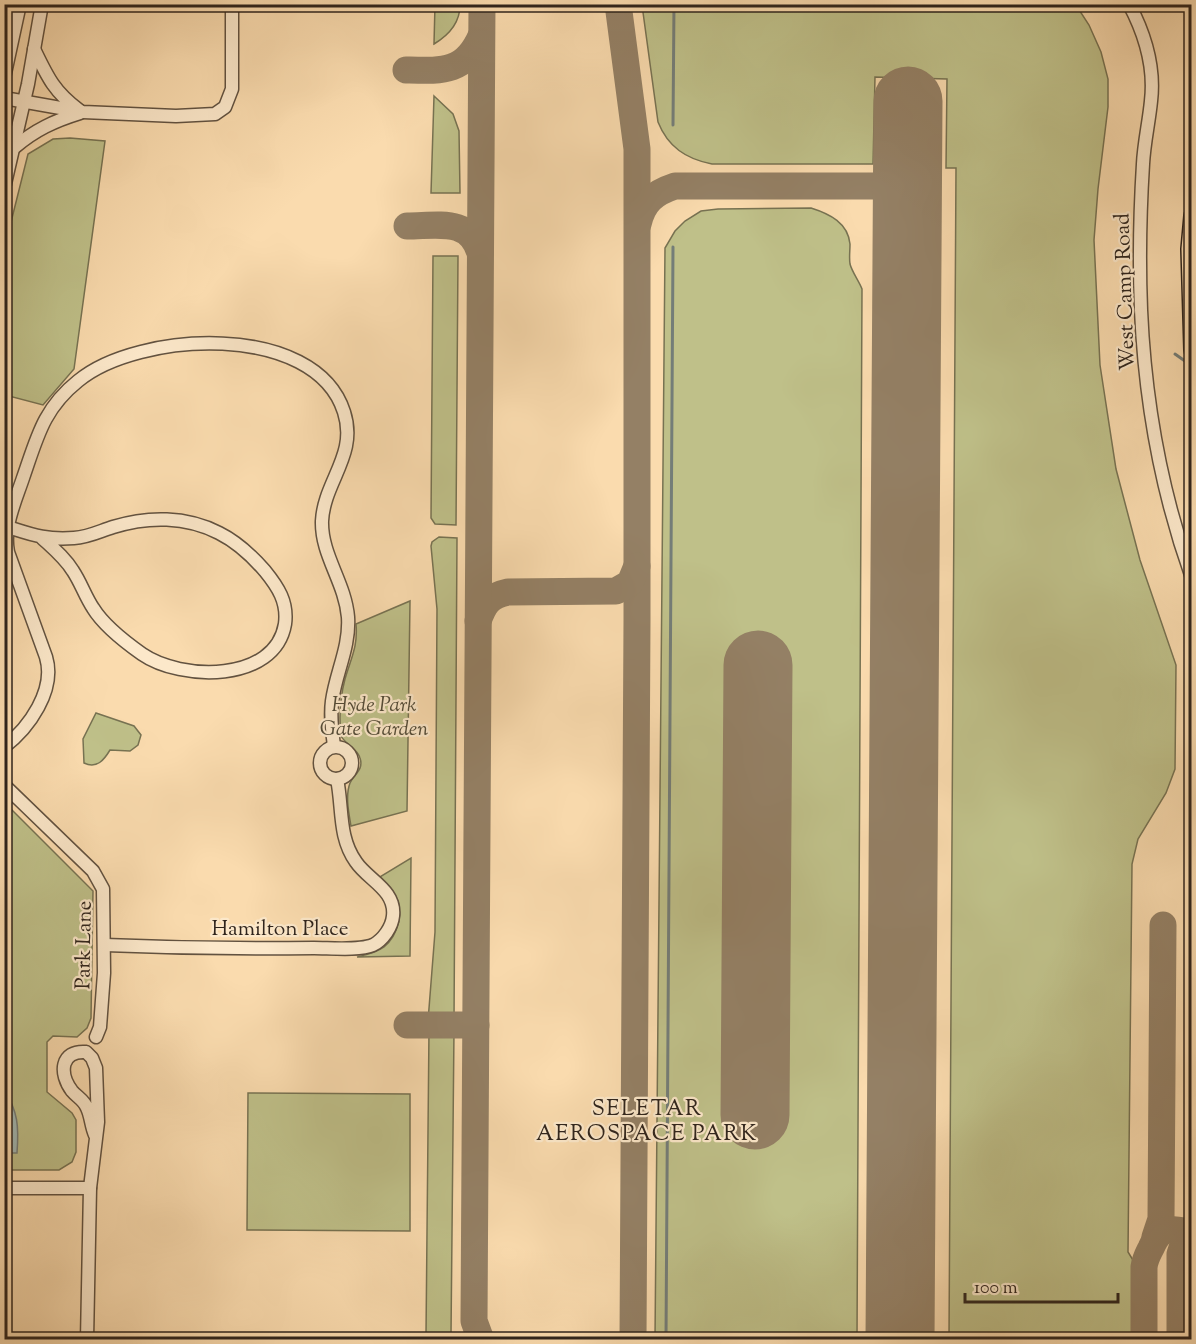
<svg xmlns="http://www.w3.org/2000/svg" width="1196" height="1344" font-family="'Sorts Mill Goudy',serif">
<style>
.green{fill:#bfc089;stroke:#777252;stroke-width:1.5}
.water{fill:#a2b9b5;stroke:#747d78;stroke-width:1.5}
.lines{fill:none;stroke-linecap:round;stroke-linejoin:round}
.stream{stroke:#747d78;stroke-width:3}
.taxiway{stroke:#948065;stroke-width:27}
.runway{stroke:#948065;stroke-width:69}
.minor-casing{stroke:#625240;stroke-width:15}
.major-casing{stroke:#2f241c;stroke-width:18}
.minor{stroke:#fce8ca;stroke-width:12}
.major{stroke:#fadbae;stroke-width:15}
.labels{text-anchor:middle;stroke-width:4.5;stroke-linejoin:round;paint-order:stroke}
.street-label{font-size:21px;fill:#2f241c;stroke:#fce8ca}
.park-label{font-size:21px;font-style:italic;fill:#534b37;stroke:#fce8ca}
.neighbourhood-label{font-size:22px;letter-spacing:1.5px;fill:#2f241c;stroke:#fce8ca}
</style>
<rect width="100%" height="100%" fill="#fadbae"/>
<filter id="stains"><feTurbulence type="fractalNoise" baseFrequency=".00333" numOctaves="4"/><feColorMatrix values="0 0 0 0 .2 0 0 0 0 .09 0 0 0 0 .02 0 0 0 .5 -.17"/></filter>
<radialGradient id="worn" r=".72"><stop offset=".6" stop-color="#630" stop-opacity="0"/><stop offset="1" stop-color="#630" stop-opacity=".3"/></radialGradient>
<g class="green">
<path d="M435 5H460C460 22 449 35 434 44Z"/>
<path d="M642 5H1076L1089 25 1101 52 1108 79V107L1098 189 1094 240 1100 365 1116 469 1140 560 1176 665 1175 769 1166 793 1138 839 1132 864 1128 1252 1136 1265V1339H949L956 168H946L947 79 875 77 873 164H712C686 159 668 147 658 122Z"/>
<polygon points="434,96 453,114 459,131 460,193 431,193"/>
<polygon points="70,138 105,141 74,369 43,405 5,395 5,249 9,237 9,230 28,154 53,139"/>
<path d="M811 208C830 214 848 223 850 244 850 251 849 258 850 264 852 272 859 281 862 289L857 1339H655L665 248 675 231 685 221 701 211 718 209Z"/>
<polygon points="433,256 458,256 456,525 435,524 431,518"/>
<polygon points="439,537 457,538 454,1020 428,1021 435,932 437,609 431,546 432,542"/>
<path d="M410 601 407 811 351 826C349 814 345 796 350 783 354 774 364 770 360 758 357 748 346 745 341 736 339 718 340 698 345 679 351 658 358 647 356 624Z"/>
<path d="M96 713 134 726 141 735 138 745 130 751 110 750C104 760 97 769 84 763L83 739Z"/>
<polygon points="4,802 93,891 91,1018 87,1028 77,1037 53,1036 47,1042 47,1092 72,1113 76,1120 76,1152 72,1162 59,1170 5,1170"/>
<path d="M411 858 410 956 357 957C366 955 376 953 384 947 398 935 405 911 395 895 391 888 384 883 378 878Z"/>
<polygon points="429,1030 454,1030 451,1335 426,1335"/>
<polygon points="248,1093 410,1094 410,1231 247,1230"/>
</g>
<path class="water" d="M4 1089C18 1112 19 1126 17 1153H5Z"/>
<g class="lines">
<g class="stream">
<polyline points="673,125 674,4"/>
<polyline points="1175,354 1192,366"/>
<polyline points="666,1340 673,247"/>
</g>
<g class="taxiway">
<polyline points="618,4 637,149 637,620 633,1340"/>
<path d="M406 70C442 71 465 73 481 36"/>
<path d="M638 224C643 202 654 193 675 186H908"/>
<path d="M407 226C437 226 470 217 480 253"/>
<path d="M478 621C484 604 489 596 508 592L616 591 630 583 637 566"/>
<polyline points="407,1025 476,1025"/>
<polyline points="1155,1237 1161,1219 1163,925"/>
<polyline points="481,1340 474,1321 482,4"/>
<path d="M1144 1340V1267C1145 1259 1148 1254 1151 1248 1161 1225 1169 1229 1192 1232"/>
<polyline points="1180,1340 1180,1254 1183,1245 1192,1239"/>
</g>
<g class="runway">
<polyline points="755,1115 758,665"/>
<polyline points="900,1340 908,101"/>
</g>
<g class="minor-casing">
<g id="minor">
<path d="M1129 4C1145 34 1155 67 1151 101 1149 122 1144 143 1143 164 1140 212 1139 261 1141 310 1145 401 1161 491 1192 578"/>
<path d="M34 49C47 76 54 92 79 110"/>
<polyline points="4,78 20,4"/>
<polyline points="4,98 83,112 176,116 215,114 225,107 232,89 232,4"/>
<path d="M15 147C35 130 54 121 80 113"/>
<polyline points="4,188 28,84 42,4"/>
<path d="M8 527C33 535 46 540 74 538 89 537 100 531 113 527 148 516 186 516 219 533 237 542 252 556 265 571 278 587 288 602 285 624 275 683 181 681 142 654 125 642 104 626 93 608 85 596 81 583 73 571 65 558 54 549 42 538"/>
<circle cx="336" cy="763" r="16"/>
<path d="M4 747C29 728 56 690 46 657L8 552C3 527 15 502 23 478 37 438 43 409 78 381 138 331 315 321 344 412 358 455 324 481 322 521 321 555 345 582 348 617 350 647 336 672 332 701 330 716 332 731 334 746"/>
<polyline points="4,785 93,871 103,889 104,973 100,1027 96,1037"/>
<path d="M105 945C175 948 244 949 314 948 330 948 359 951 373 945 383 940 392 927 393 916 396 890 368 880 356 862 338 837 343 808 337 779"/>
<polyline points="4,1188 90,1188"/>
<path d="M87 1340 90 1188 98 1122 96 1068 92 1058 86 1052C60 1050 59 1074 72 1091 77 1097 84 1100 87 1108 91 1116 91 1126 95 1135"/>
</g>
</g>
<g class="major-casing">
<polyline id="major" points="1192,216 1189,249 1192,350"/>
</g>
<use href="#minor" class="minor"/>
<use href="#major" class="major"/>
</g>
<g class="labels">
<g class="street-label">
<text transform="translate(1124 292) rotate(-92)" y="7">West Camp Road</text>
<text x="280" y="935">Hamilton Place</text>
<text transform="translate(83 945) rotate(-89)" y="7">Park Lane</text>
</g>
<g class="park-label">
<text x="374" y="711">Hyde Park<tspan x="374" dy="24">Gate Garden</tspan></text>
</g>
<g class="neighbourhood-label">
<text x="647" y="1115">SELETAR<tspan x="647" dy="25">AEROSPACE PARK</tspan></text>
</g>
</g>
<rect width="1196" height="1344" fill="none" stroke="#fadbae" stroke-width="24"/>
<rect x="6" y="6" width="1184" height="1332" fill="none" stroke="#2f241c" stroke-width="3"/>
<rect x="12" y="12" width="1172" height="1320" fill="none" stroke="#2f241c" stroke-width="1.5"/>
<path d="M965 1293v9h153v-9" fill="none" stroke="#2f241c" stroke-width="3"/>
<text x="974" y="1293" font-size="18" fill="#2f241c" stroke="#fce8ca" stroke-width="4.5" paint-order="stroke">100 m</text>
<rect width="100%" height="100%" filter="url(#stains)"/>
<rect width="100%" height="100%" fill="url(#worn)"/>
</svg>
